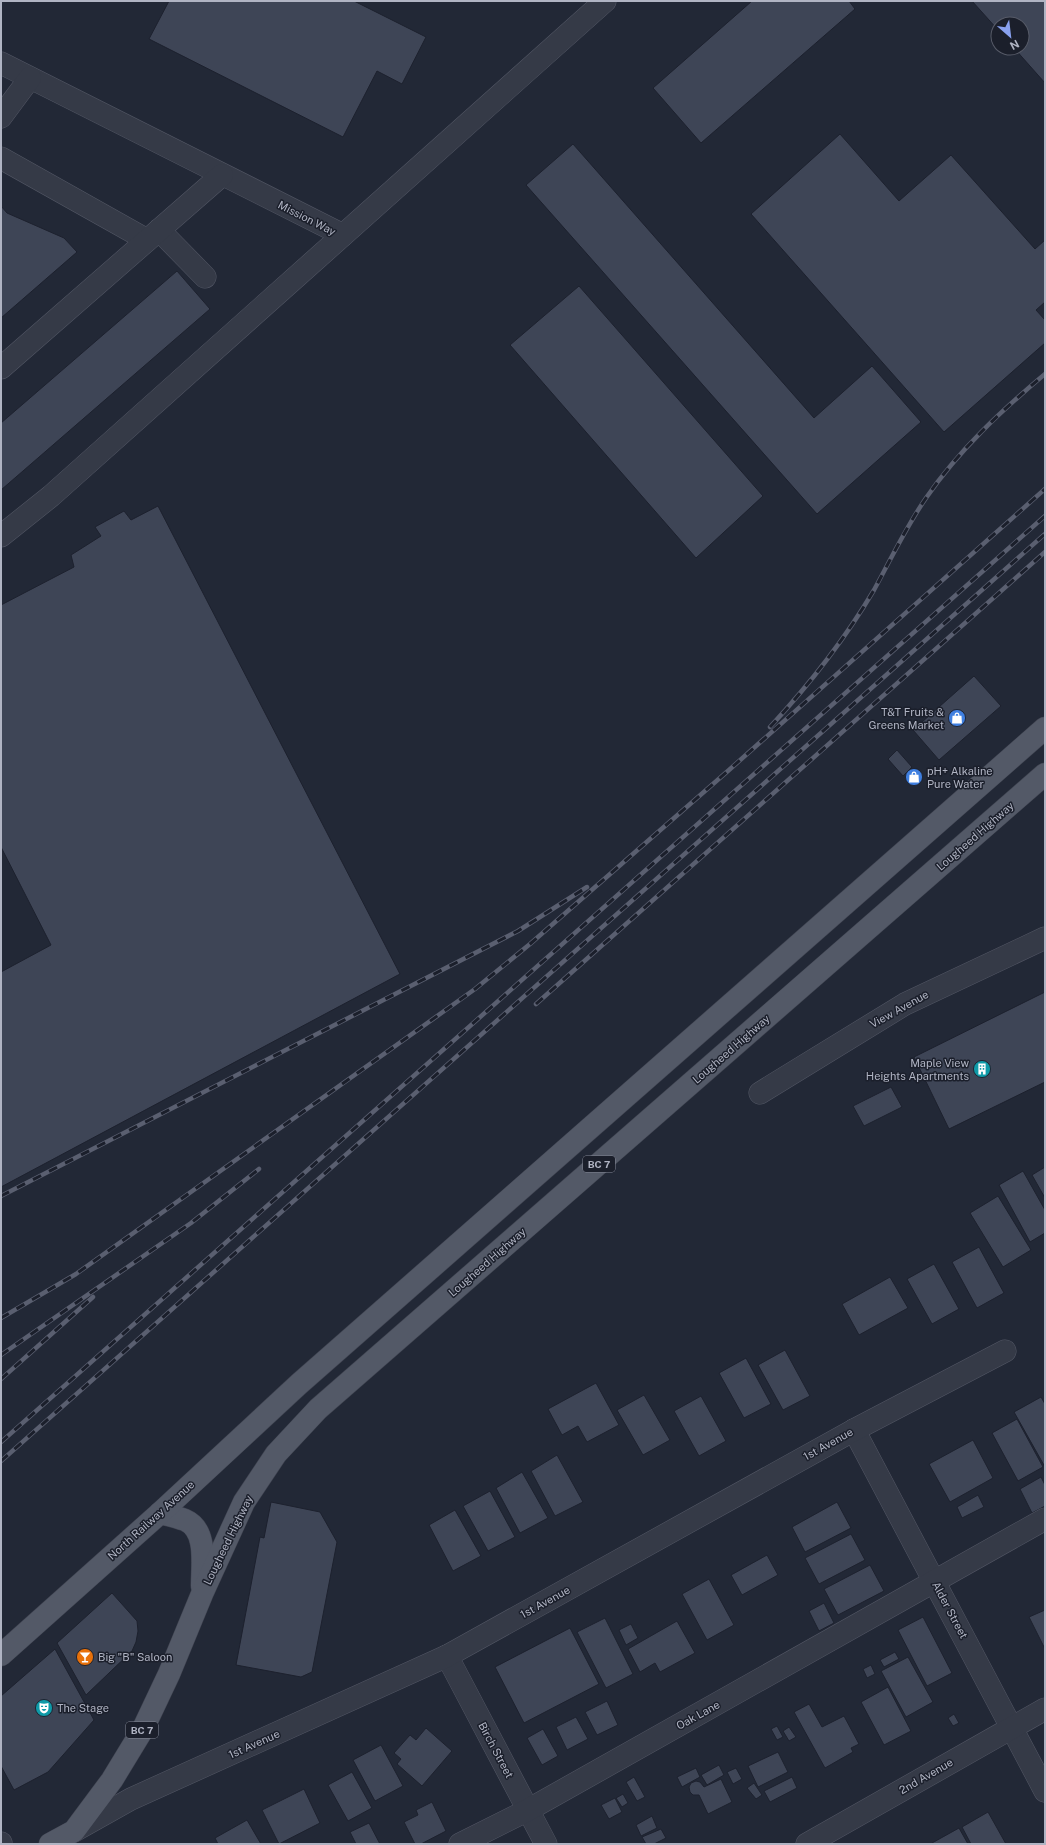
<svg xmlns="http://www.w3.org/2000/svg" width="1046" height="1845" font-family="'Public Sans',sans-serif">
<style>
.building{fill:#3e4556;stroke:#1d212e}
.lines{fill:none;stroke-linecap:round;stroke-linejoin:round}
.minor-casing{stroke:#535765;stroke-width:23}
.major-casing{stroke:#3f4350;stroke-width:23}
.minor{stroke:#353a47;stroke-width:22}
.major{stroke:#535967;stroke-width:22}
.rail-casing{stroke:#5a5f70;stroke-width:4.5}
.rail{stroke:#1b1f2b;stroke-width:3;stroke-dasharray:9;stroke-linecap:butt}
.labels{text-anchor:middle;stroke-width:3;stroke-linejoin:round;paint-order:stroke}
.shield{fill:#1b1f2b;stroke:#838795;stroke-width:1}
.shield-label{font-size:10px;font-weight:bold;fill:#b0b4c3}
.street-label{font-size:11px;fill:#b0b4c3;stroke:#1b1f2b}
.poi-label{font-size:11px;fill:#b0b4c3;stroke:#1b1f2b;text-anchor:start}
</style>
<rect width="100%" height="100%" fill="#222836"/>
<g class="building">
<polygon points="169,1 354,1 426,37 402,84 377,71 343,137 149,39"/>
<polygon points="752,1 849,1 855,9 701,143 653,88"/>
<polygon points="972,1 1045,1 1045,83 1014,48 1022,48 1022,24 998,24 998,30"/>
<polygon points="840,134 899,201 951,155 1035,249 1045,240 1045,302 1036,310 1045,320 1045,343 944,432 751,214"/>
<polygon points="573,144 814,418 872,366 921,422 817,514 526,185"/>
<polygon points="1,206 7,213 64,238 77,252 1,318"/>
<polygon points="177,271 210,309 1,490 1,423"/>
<polygon points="579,286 763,496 696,558 510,345"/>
<polygon points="158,506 400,974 1,1187 1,972 51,945 1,847 1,605 74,567 71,555 101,536 95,527 124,511 131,520"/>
<polygon points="974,676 1001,706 939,760 913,730"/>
<polygon points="897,750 912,767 903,776 888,759"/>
<polygon points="914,771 920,778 914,783 908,777"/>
<polygon points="1045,992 1045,1082 949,1129 914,1057"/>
<polygon points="891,1087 902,1107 864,1126 853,1106"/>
<polygon points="1045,1167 1045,1198 1032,1175"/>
<polygon points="1023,1171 1045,1210 1045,1233 1030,1242 999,1185"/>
<polygon points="998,1196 1031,1250 1003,1267 970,1213"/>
<polygon points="979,1247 1004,1293 977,1308 952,1262"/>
<polygon points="934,1264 959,1309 932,1324 907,1279"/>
<polygon points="890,1277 908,1308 859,1335 842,1304"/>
<polygon points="785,1350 810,1396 783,1410 758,1365"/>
<polygon points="746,1358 771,1404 744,1418 719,1373"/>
<polygon points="596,1383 619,1425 587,1442 578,1426 562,1435 548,1409"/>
<polygon points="644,1395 670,1440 643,1455 617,1410"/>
<polygon points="701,1396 726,1441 699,1456 674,1411"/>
<polygon points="1041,1397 1045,1404 1045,1467 1014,1412"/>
<polygon points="1017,1419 1043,1467 1018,1481 992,1433"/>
<polygon points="973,1440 993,1478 950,1502 929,1464"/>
<polygon points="557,1455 583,1502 555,1516 531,1471"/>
<polygon points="522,1472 548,1518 520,1533 496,1488"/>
<polygon points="1041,1477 1045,1485 1045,1506 1032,1513 1020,1489"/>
<polygon points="490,1491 515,1537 488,1551 463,1506"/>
<polygon points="978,1495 984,1507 962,1518 957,1507"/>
<polygon points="271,1502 320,1512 337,1542 312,1672 301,1677 236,1665 260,1537 264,1538"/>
<polygon points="837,1502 851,1528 805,1552 792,1527"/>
<polygon points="455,1510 481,1556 453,1571 429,1525"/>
<polygon points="851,1534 865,1560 819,1584 805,1558"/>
<polygon points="767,1555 778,1575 742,1595 731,1575"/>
<polygon points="870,1565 884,1591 838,1615 824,1589"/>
<polygon points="709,1579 734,1625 707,1640 682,1594"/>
<polygon points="112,1593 137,1621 138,1631 136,1642 132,1651 86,1695 57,1643"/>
<polygon points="824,1603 834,1623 819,1631 809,1611"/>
<polygon points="1045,1610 1045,1649 1029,1617"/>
<polygon points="923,1617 952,1673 927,1686 898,1630"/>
<polygon points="605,1618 633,1674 606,1688 577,1632"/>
<polygon points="677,1621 695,1653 660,1672 655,1663 640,1672 628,1649"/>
<polygon points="631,1624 638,1638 626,1645 619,1630"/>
<polygon points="570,1628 599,1684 524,1723 495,1667"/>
<polygon points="55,1649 94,1720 48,1772 14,1790 1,1766 1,1696"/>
<polygon points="895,1652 899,1659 884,1667 880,1660"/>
<polygon points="908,1657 933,1702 906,1717 881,1671"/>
<polygon points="871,1665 875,1674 867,1678 863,1669"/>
<polygon points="888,1687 911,1731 884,1745 861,1702"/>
<polygon points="607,1701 618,1725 597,1735 585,1712"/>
<polygon points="809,1704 822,1727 844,1716 859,1744 851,1748 853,1752 825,1768 794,1712"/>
<polygon points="954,1714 959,1723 953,1726 948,1718"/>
<polygon points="576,1717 588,1739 567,1750 556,1727"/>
<polygon points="777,1726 783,1737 777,1740 771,1729"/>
<polygon points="789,1727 796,1737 789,1741 783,1731"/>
<polygon points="426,1728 452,1751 422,1786 397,1764 401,1759 394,1753 410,1735 416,1740"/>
<polygon points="543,1729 558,1756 542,1765 527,1738"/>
<polygon points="381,1745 403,1786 375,1801 353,1760"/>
<polygon points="778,1752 788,1772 758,1787 748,1766"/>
<polygon points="719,1765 724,1775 707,1785 701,1775"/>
<polygon points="696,1768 700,1777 682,1787 677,1777"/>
<polygon points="736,1768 742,1779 733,1784 727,1772"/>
<polygon points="352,1772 372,1808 348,1821 328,1785"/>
<polygon points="634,1777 645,1797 637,1801 626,1782"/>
<polygon points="792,1777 797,1788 770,1802 764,1791"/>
<polygon points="721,1779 732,1802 708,1814 699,1795 693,1795 690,1792 689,1787 691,1783 696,1781 700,1782 704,1787"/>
<polygon points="754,1783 762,1795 756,1799 747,1788"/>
<polygon points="304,1789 320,1823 279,1844 262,1810"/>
<polygon points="623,1794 628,1803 622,1807 616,1798"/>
<polygon points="615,1798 622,1812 609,1819 601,1805"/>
<polygon points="432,1802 446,1831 421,1844 415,1844 404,1822 418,1815 416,1810"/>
<polygon points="988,1812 1006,1844 971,1844 962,1827"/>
<polygon points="652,1816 657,1828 641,1836 636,1825"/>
<polygon points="247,1820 261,1844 218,1844 215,1838"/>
<polygon points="369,1823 380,1844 356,1844 350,1832"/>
<polygon points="959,1828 968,1844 932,1844 932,1843"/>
<polygon points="661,1829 666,1838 654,1844 646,1844 642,1837"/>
</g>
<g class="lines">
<g class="minor-casing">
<g id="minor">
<polyline points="1,63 343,235"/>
<polyline points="1,117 30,78"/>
<polyline points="1,158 147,240"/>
<polyline points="159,230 205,277"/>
<polyline points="1,368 222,175"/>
<polyline points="1,536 51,496 605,1"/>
<polyline points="760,1093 905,1004 1045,938"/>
<polyline points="854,1430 1045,1791"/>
<polyline points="447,1656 546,1844"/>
<polyline points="74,1831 131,1799 447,1656 854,1430 1005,1351"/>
<polyline points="1,1843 1,1844"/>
<polyline points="460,1844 528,1810 1045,1519"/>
<polyline points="807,1844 1045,1709"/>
</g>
</g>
<g class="major-casing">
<g id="major">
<path d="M160 1513C168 1515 177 1517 185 1520 208 1530 202 1565 202 1586"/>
<polyline points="1,1655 160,1513 299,1384 1045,728"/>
<polyline points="50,1844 74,1831 112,1780 143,1729 169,1674 202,1594 244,1502 276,1454 318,1409 1045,774"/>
</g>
</g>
<use href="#minor" class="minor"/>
<use href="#major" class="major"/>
<g class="rail-casing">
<g id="rail">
<path d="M770 727C809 685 845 639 874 590 891 559 906 527 926 498 959 450 1001 411 1045 374"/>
<polyline points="536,1004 1045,552"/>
<polyline points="1,1196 518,931 587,887"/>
<polyline points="1,1318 76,1274 475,989 530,944 729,770 1045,489"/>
<polyline points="1,1355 191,1223 259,1169"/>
<polyline points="1,1379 93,1297"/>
<polyline points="1,1442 1045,516"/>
<polyline points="1,1461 1045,534"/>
</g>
</g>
<use href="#rail" class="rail"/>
</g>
<defs>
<g id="shop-disc" transform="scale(0.9)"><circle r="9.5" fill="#3f7fe0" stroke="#1b1f2b"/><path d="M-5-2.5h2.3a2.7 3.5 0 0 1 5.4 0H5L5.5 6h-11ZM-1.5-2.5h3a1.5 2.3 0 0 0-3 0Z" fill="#fff"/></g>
<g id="building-disc" transform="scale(0.9)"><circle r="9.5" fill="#0f9aa8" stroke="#1b1f2b"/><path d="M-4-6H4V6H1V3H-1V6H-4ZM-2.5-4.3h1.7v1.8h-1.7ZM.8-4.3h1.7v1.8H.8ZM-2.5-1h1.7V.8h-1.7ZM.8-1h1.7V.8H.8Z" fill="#fff"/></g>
<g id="bar-disc" transform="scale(0.9)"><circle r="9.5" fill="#e8710a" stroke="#1b1f2b"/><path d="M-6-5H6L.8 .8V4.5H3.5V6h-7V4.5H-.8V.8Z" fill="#fff"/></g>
<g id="theatre-disc" transform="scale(0.9)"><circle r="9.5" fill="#0f9aa8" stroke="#1b1f2b"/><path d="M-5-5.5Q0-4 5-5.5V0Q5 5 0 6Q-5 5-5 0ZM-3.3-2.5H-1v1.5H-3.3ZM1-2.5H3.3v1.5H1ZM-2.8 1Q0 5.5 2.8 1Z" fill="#fff"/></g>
</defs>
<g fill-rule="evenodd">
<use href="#shop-disc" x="957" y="718"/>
<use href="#shop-disc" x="914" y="777"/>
<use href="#building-disc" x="982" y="1069"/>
<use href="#bar-disc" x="85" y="1657"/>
<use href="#theatre-disc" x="44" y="1708"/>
</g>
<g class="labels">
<g class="shield">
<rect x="583" y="1156" width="32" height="16" rx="3"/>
<rect x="126" y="1722" width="32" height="16" rx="3"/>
</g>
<g class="shield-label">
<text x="599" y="1168">BC 7</text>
<text x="142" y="1734">BC 7</text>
</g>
<g class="street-label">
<text transform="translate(307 218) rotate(27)" y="4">Mission Way</text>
<text transform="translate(975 836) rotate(-41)" y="4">Lougheed Highway</text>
<text transform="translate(899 1009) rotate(-29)" y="4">View Avenue</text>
<text transform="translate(731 1049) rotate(-41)" y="4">Lougheed Highway</text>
<text transform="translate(487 1262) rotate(-41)" y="4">Lougheed Highway</text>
<text transform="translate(828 1444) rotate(-29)" y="4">1st Avenue</text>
<text transform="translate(151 1520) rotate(-42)" y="4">North Railway Avenue</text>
<text transform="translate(228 1540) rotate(-64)" y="4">Lougheed Highway</text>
<text transform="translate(545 1602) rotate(-29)" y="4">1st Avenue</text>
<text transform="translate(950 1610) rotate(62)" y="4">Alder Street</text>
<text transform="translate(698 1715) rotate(-29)" y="4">Oak Lane</text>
<text transform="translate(254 1744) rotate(-24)" y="4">1st Avenue</text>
<text transform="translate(496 1750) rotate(62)" y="4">Birch Street</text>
<text transform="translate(926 1776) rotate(-30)" y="4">2nd Avenue</text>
</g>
<g class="poi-label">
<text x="944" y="716" text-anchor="end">T&amp;T Fruits &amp;<tspan x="944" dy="13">Greens Market</tspan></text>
<text x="927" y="775">pH+ Alkaline<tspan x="927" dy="13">Pure Water</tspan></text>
<text x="969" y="1067" text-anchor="end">Maple View<tspan x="969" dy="13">Heights Apartments</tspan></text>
<text x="98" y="1661">Big "B" Saloon</text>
<text x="57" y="1712">The Stage</text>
</g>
</g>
<rect width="1046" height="1845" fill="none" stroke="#b0b4c3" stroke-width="4"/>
<g transform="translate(1010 36) rotate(152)"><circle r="19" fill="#1b1f2b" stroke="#575b68"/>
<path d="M0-3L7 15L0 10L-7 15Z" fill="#89a1ef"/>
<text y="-6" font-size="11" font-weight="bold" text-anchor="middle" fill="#b0b4c3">N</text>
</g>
</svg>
